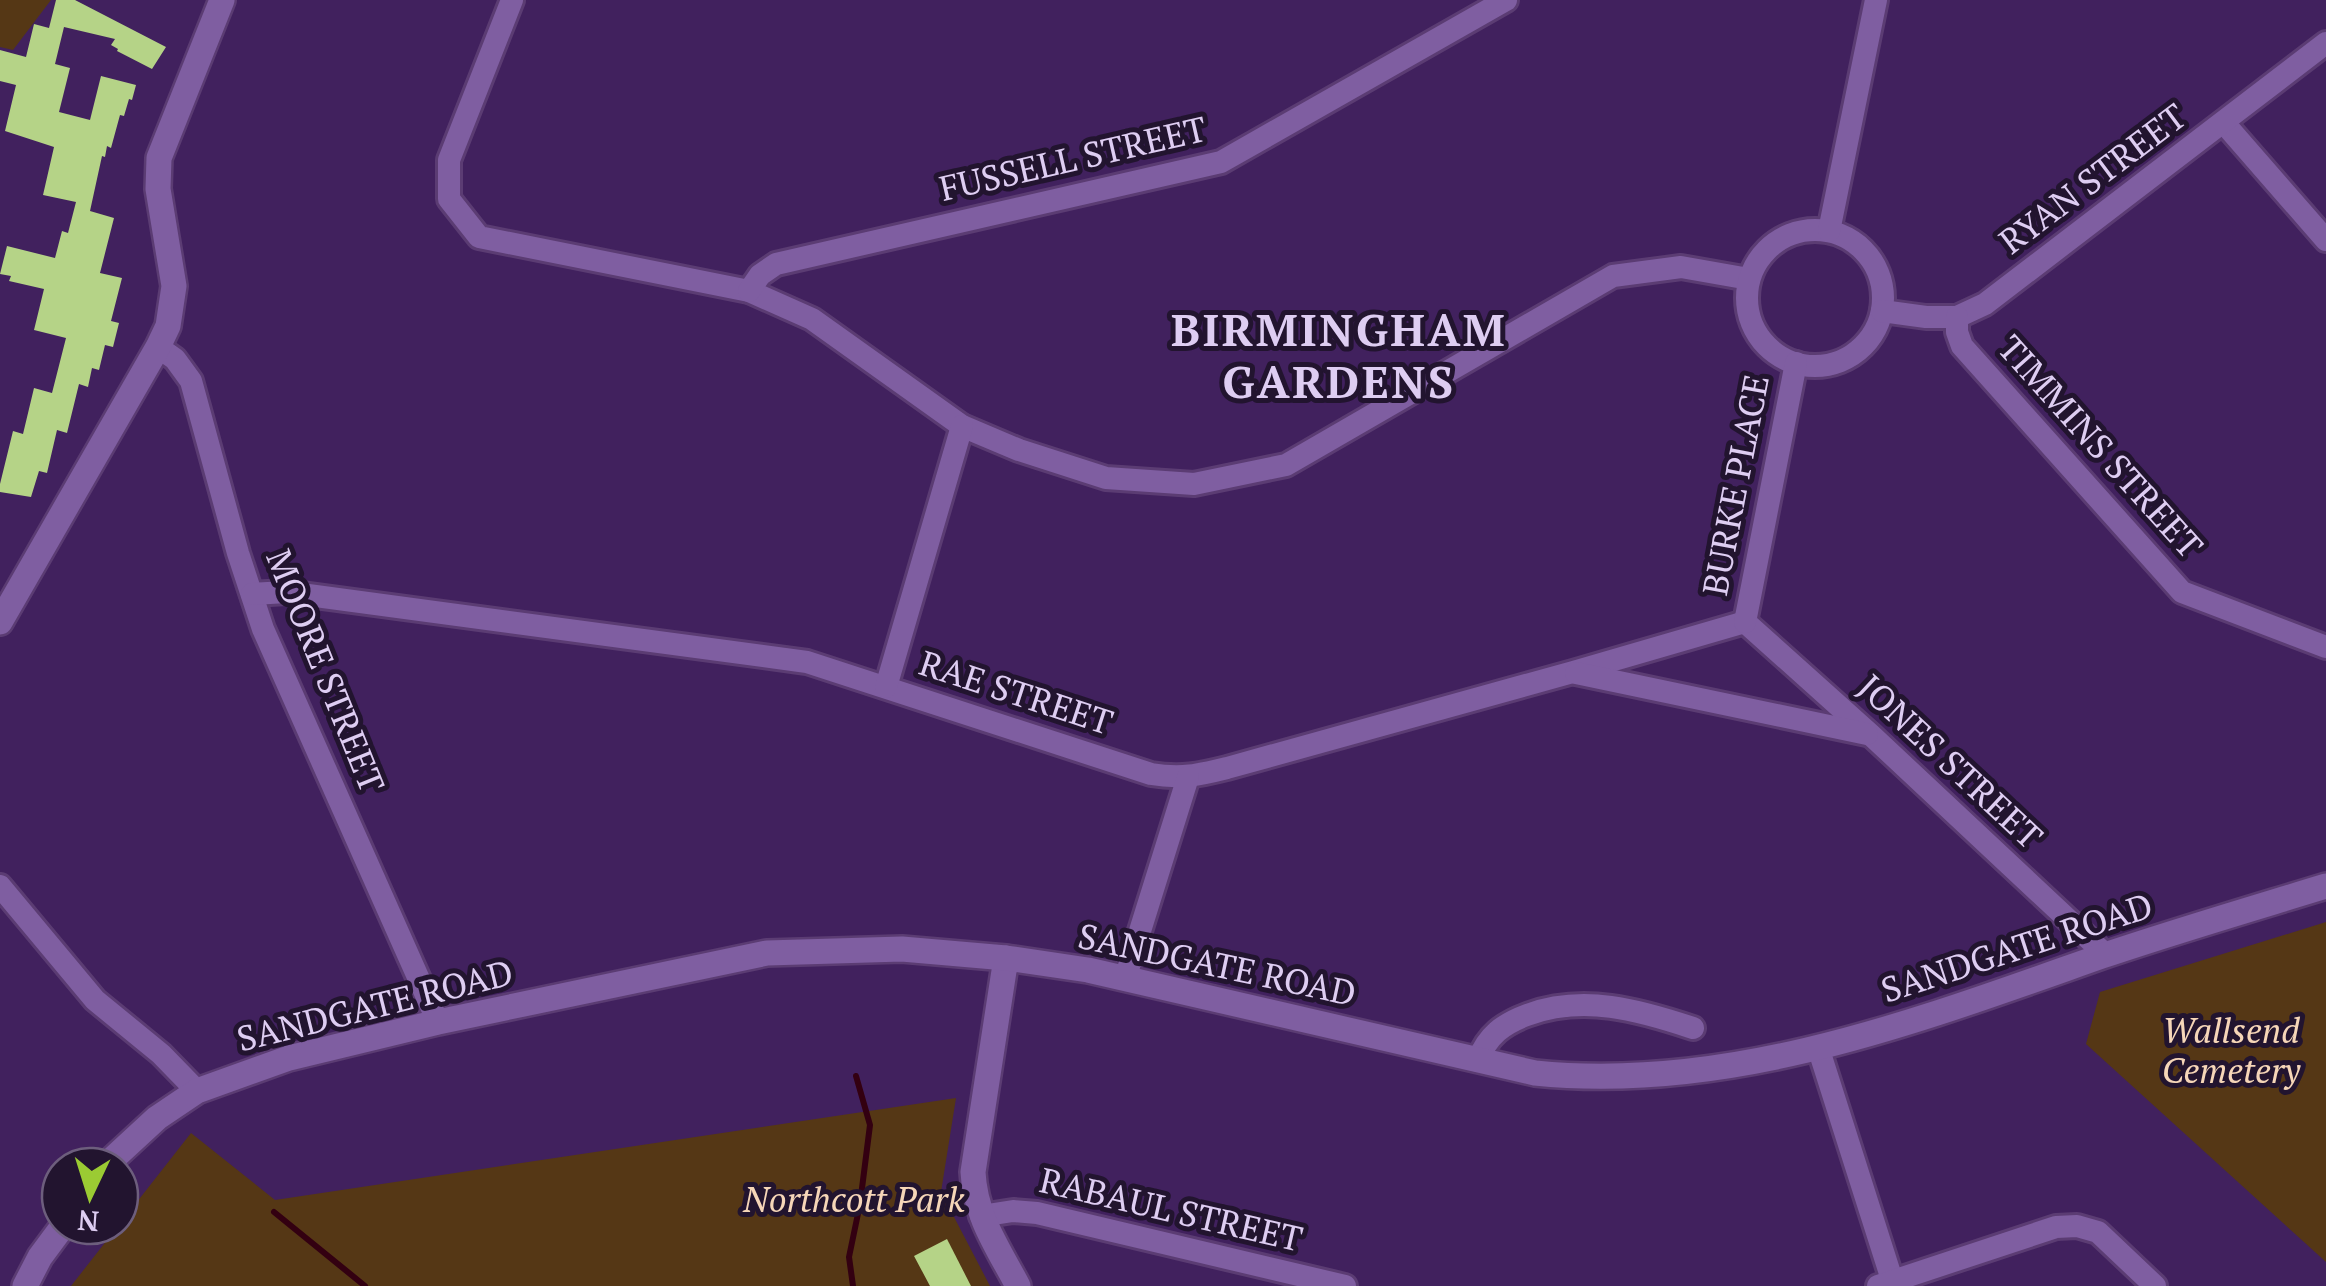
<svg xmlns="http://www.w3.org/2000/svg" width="2326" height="1286" font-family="'PT Serif',serif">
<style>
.green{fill:#553715}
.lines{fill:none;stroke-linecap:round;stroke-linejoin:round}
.stream{stroke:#301;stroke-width:6}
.building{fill:#b5d387}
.street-casing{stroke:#5b3c73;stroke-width:28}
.secondary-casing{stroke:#5b3c73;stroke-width:30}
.street{stroke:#7f5ea1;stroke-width:22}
.secondary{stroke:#7f5ea1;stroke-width:25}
.labels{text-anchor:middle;stroke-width:10;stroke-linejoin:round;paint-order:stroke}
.street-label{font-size:35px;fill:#decdf2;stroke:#22142f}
.park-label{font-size:35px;font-style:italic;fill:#f6d6b8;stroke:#22142f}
.district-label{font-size:45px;font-weight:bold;letter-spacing:2.5px;fill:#decdf2;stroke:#22142f}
</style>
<rect width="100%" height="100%" fill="#41215e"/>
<g class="green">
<polygon points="0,0 51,0 13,50 0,47"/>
<polygon points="2326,922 2326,1262 2086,1044 2100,992"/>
<polygon points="956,1098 941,1192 990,1286 71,1286 191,1133 275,1200"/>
</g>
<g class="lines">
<g class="stream">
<polyline points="274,1212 365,1286"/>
<polyline points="853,1286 849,1257 860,1204 870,1125 856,1076"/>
</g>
</g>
<g class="building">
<polygon points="56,0 75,0 166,47 152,69 117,51 118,49 111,45 115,39 64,27 55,64 70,68 59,112 90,120 101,76 136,85 132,100 129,99 124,116 120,115 111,148 107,146 105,157 102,156 90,211 114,218 100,273 122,278 111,321 119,323 113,347 105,345 99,370 92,368 88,387 79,384 67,433 57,430 47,473 39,471 31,497 0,492 0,484 13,431 23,434 34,388 52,393 66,338 34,330 44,289 9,281 11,276 0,274 7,246 55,258 62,231 68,233 76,202 43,195 54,147 5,131 16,85 0,81 0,50 26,57 34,24 49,28"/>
<polygon points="947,1239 971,1286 930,1286 914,1256"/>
</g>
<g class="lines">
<g class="street-casing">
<g id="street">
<polyline points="512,0 449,160 449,199 479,237 749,291 812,319 962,426 1019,450 1106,478 1194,484 1286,465 1613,276 1681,267 1749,279"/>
<polyline points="2224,123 2326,240"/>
<circle cx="1815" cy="298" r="68"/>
<polyline points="1829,231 1876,0"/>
<polyline points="749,291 760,275 776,264 1221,162 1506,0"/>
<polyline points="1882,311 1926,317 1957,317 1985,304 2326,43"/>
<polyline points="1957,317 1957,332 1962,346 2182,592 2326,647"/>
<polyline points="158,347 175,359 191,381 238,553 263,629 438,1022"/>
<path d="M252 594 286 592 807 662 1151 774C1181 779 1199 775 1227 768L1573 672 1745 622"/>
<polyline points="1745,622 1871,735 2106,955"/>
<polyline points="1745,622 1796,363"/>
<polyline points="1576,673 1867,734"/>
<polyline points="886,687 962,426"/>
<polyline points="0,886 95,1000 161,1054 197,1091"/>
<polyline points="1125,979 1188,777"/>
<polyline points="1818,1047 1894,1286"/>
<path d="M1478 1060C1488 1035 1503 1024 1527 1015 1583 994 1639 1010 1693 1028"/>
<polyline points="981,1216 1013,1211 1037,1213 1345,1286"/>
<polyline points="1878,1286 2056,1227 2077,1226 2098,1232 2155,1286"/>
</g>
</g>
<g class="secondary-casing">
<g id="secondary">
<polyline points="0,622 158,347 168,326 174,286 158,189 159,158 222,0"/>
<path d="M1006 958 973 1172C975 1216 998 1248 1018 1286"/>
<path d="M105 1166 157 1118 197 1091 289 1058 438 1022 767 953 902 949 1006 958 1088 970 1535 1073C1731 1093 1920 1020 2102 956 2176 931 2251 909 2326 886"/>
<polyline points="25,1286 40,1257 63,1226"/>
</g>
</g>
<use href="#street" class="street"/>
<use href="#secondary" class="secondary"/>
</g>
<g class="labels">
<g class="street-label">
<text transform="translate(1073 159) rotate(-13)" y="12">FUSSELL STREET</text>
<text transform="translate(2093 179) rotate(-37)" y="12">RYAN STREET</text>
<text transform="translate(2100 447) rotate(48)" y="12">TIMMINS STREET</text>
<text transform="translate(1736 485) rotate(-79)" y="12">BURKE PLACE</text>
<text transform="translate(325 671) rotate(68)" y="12">MOORE STREET</text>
<text transform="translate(1016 693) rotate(18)" y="12">RAE STREET</text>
<text transform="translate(1950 762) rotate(43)" y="12">JONES STREET</text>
<text transform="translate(2017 948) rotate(-18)" y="12">SANDGATE ROAD</text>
<text transform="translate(1217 965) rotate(12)" y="12">SANDGATE ROAD</text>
<text transform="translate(375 1006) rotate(-14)" y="12">SANDGATE ROAD</text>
<text transform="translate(1171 1210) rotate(13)" y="12">RABAUL STREET</text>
</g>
<g class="park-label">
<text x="2231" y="1043">Wallsend<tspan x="2231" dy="40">Cemetery</tspan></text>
<text x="854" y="1212">Northcott Park</text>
</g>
<g class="district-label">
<text x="1339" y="346">BIRMINGHAM<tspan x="1339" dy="52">GARDENS</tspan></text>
</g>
</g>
<g transform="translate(90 1196) rotate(184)"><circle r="48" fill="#22142f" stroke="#6d5e7d" stroke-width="2.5"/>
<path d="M0-8L18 38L0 25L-18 38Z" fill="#9bcb33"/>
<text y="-15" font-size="28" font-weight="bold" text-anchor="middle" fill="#decdf2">N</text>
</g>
</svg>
